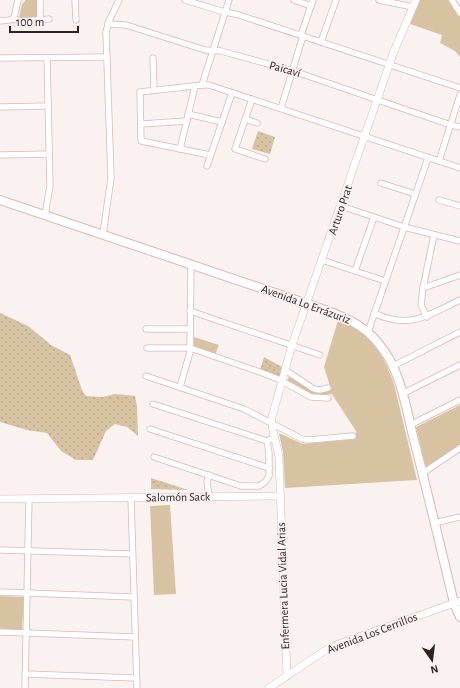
<svg xmlns="http://www.w3.org/2000/svg" width="460" height="688" font-family="'Alegreya Sans',sans-serif">
<style>
.grass{fill:url(#grass-dots)}
.park{fill:#d7c3a2}
.lines{fill:none;stroke-linecap:round;stroke-linejoin:round}
.minor-casing{stroke:#deb6b6;stroke-width:7}
.tertiary-casing{stroke:#deb6b6;stroke-width:8}
.secondary-casing{stroke:#deb6b6;stroke-width:10}
.minor{stroke:#fff;stroke-width:5.5}
.tertiary{stroke:#fff;stroke-width:7}
.secondary{stroke:#fff;stroke-width:8}
.labels{text-anchor:middle;stroke-width:3.5;stroke-linejoin:round;paint-order:stroke}
.street-label{font-size:12px;fill:#312222;stroke:#faf1f1}
</style>
<defs>
<pattern id="grass-dots" width="8" height="8" patternUnits="userSpaceOnUse"><rect width="8" height="8" fill="#d7c3a2"/><path d="M2 2h.1M6 6h.1" fill="none" stroke="#b9a78b" stroke-width="1.8" stroke-linecap="round"/></pattern>
</defs>
<rect width="100%" height="100%" fill="#faf1f1"/>
<g class="grass">
<polygon points="258,131 275,137 270,154 252,149"/>
<polygon points="0,313 28,326 51,345 70,355 82,390 86,396 102,397 116,394 135,396 137,406 138,436 127,427 115,424 106,431 93,460 76,460 61,451 47,433 27,430 0,422"/>
<polygon points="264,357 282,367 280,376 260,370"/>
<polygon points="151,478 188,490 151,489"/>
</g>
<g class="park">
<polygon points="26,0 39,0 39,17 19,18 22,4"/>
<polygon points="420,0 450,0 460,17 460,57 455,51 440,43 442,35 410,24"/>
<path d="M339 317C346 322 355 327 362 333 379 347 389 367 395 388L417 480 285 488 283 452 279 433 303 444 356 439V431L332 394 314 396 287 382 291 372 318 388 330 386 324 367Z"/>
<polygon points="194,337 219,345 215,355 194,347"/>
<polygon points="460,405 460,445 426,467 416,427"/>
<polygon points="170,505 176,594 154,595 150,506"/>
<polygon points="0,596 24,597 22,631 0,630"/>
</g>
<g class="lines">
<g class="minor-casing">
<g id="minor">
<polyline points="40,0 40,20"/>
<polyline points="75,0 76,20"/>
<polyline points="185,0 221,11 239,15 460,88"/>
<polyline points="294,0 311,6"/>
<polyline points="379,0 413,7"/>
<polyline points="452,0 460,13"/>
<polyline points="13,19 21,21 49,19"/>
<polyline points="0,21 10,20 14,18 18,0"/>
<polyline points="108,24 126,25 205,50 221,51 293,71 451,125 460,127"/>
<polyline points="301,35 313,0"/>
<polyline points="321,42 336,0"/>
<polyline points="0,58 107,57"/>
<polyline points="153,58 154,90"/>
<polyline points="202,85 229,0"/>
<polyline points="252,99 235,149 265,159"/>
<polyline points="0,107 48,106"/>
<polyline points="281,108 303,36"/>
<polyline points="188,114 222,122"/>
<polyline points="245,119 257,123"/>
<polyline points="141,124 187,121"/>
<polyline points="180,149 195,86"/>
<polyline points="0,155 49,154"/>
<polyline points="210,155 141,141 140,92 202,85 209,85 460,168"/>
<polyline points="439,161 460,95"/>
<polyline points="207,166 232,93"/>
<polyline points="381,183 415,194"/>
<polyline points="439,200 460,206"/>
<polyline points="341,206 404,227 460,241"/>
<polyline points="45,215 50,186 47,58"/>
<polyline points="103,234 111,178 106,32 109,21 119,0"/>
<polyline points="322,260 385,281"/>
<polyline points="355,271 374,217"/>
<polyline points="423,288 460,275"/>
<polyline points="190,311 320,355"/>
<path d="M374 313C409 330 429 315 460 300"/>
<polyline points="427,317 421,305 423,288 434,235"/>
<polyline points="146,329 190,329"/>
<polyline points="368,332 428,158"/>
<polyline points="147,348 190,348 260,372 278,379 311,397 328,398"/>
<polyline points="393,366 460,332"/>
<polyline points="285,370 314,389 320,390 328,388"/>
<polyline points="146,376 244,409 302,439 308,440 353,436"/>
<polyline points="180,387 190,352 191,264"/>
<polyline points="402,394 460,365"/>
<polyline points="153,404 267,441"/>
<polyline points="410,425 460,400"/>
<polyline points="150,429 269,468"/>
<polyline points="154,457 241,486 259,486 265,482 269,476 269,453 267,441 275,437"/>
<polyline points="423,473 460,448"/>
<polyline points="209,497 207,482 209,475"/>
<polyline points="131,498 137,688"/>
<polyline points="435,523 460,517"/>
<polyline points="0,550 132,554"/>
<polyline points="0,592 133,597"/>
<polyline points="0,632 135,637"/>
<polyline points="25,674 136,678"/>
<polyline points="25,688 29,499"/>
</g>
</g>
<g class="tertiary-casing">
<g id="tertiary">
<polyline points="0,499 280,496"/>
<path d="M287 676 279 458C278 444 270 429 272 417L292 345 394 51 416 0"/>
<polyline points="269,688 324,651 336,645 460,601"/>
</g>
</g>
<g class="secondary-casing">
<path id="secondary" d="M0 200 311 305C337 314 362 322 379 344 401 370 406 408 414 440 428 494 441 549 454 603L460 617"/>
</g>
<use href="#minor" class="minor"/>
<use href="#tertiary" class="tertiary"/>
<use href="#secondary" class="secondary"/>
</g>
<g class="labels">
<g class="street-label">
<text transform="translate(285 69) rotate(16)" y="4">Paicaví</text>
<text transform="translate(340 210) rotate(-71)" y="4">Arturo Prat</text>
<text transform="translate(306 304) rotate(20)" y="4">Avenida Lo Errázuriz</text>
<text transform="translate(178 497) rotate(-1)" y="4">Salomón Sack</text>
<text transform="translate(283 586) rotate(-92)" y="4">Enfermera Lucia Vidal Arias</text>
<text transform="translate(372 633) rotate(-21)" y="4">Avenida Los Cerrillos</text>
</g>
</g>
<g transform="translate(432 660) rotate(166)" stroke="#faf1f1" stroke-width="3" paint-order="stroke">
<path d="M0-3L7 15L0 10L-7 15Z" fill="#312222"/>
<text y="-6" font-size="11" font-weight="bold" text-anchor="middle" fill="#312222">N</text>
</g>
<path d="M10 26v6h68v-6" fill="none" stroke="#312222" stroke-width="2"/>
<text x="16" y="26" font-size="12" fill="#312222" stroke="#faf1f1" stroke-width="3" paint-order="stroke">100 m</text>
</svg>
